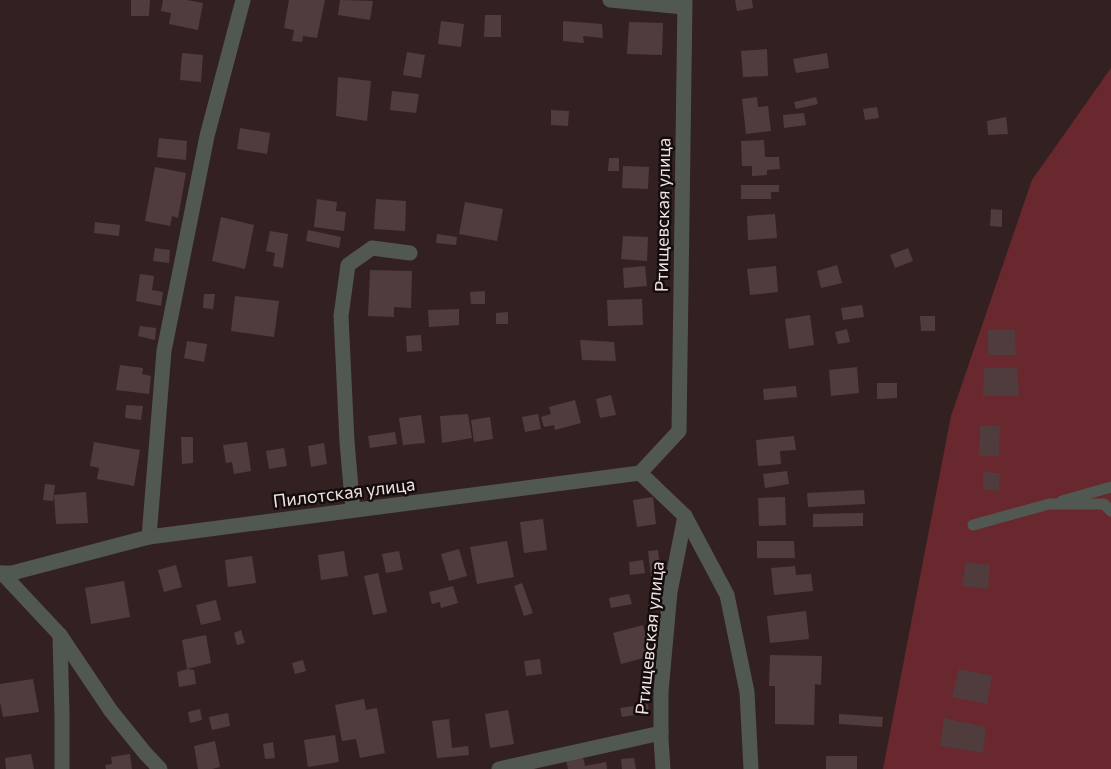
<svg xmlns="http://www.w3.org/2000/svg" width="1111" height="769" font-family="Commissioner,sans-serif">
<style>
.green{fill:#69282e}
.building{fill:#503c3c}
.lines{fill:none;stroke-linecap:round;stroke-linejoin:round}
.service{stroke:#515852;stroke-width:11}
.minor{stroke:#515852;stroke-width:15}
.labels{text-anchor:middle;stroke-width:5;stroke-linejoin:round;paint-order:stroke}
.street-label{font-size:18px;fill:#efe2e2;stroke:#150d0d}
</style>
<rect width="100%" height="100%" fill="#332121"/>
<polygon class="green" points="1111,68 1111,769 883,769 951,416 1032,180"/>
<g class="building">
<polygon points="131,0 150,0 149,16 131,16"/>
<polygon points="163,0 187,0 203,3 198,30 169,24 171,13 161,11"/>
<polygon points="289,0 325,0 317,38 303,36 302,42 292,41 294,30 284,28"/>
<polygon points="340,0 373,1 370,20 338,15"/>
<polygon points="735,0 752,0 753,8 737,11"/>
<polygon points="485,15 501,15 501,37 484,37"/>
<polygon points="441,21 464,24 461,47 438,44"/>
<polygon points="563,21 602,24 603,38 583,36 584,43 563,41"/>
<polygon points="629,22 663,23 662,55 627,54"/>
<polygon points="767,49 768,76 743,77 741,51"/>
<polygon points="407,52 425,55 421,78 403,75"/>
<polygon points="182,53 203,55 201,82 180,80"/>
<polygon points="827,53 829,68 796,73 793,59"/>
<polygon points="338,77 371,81 367,121 336,116"/>
<polygon points="392,91 419,94 416,113 390,110"/>
<polygon points="757,97 758,107 768,106 771,131 746,134 742,99"/>
<polygon points="816,97 818,104 796,109 794,102"/>
<polygon points="877,107 879,118 865,120 863,109"/>
<polygon points="551,110 569,111 568,126 551,125"/>
<polygon points="804,113 806,125 784,128 783,115"/>
<polygon points="1006,117 1008,134 988,135 987,121"/>
<polygon points="240,128 270,133 267,154 237,149"/>
<polygon points="159,138 187,141 186,160 157,157"/>
<polygon points="764,140 765,157 779,157 780,169 767,170 767,175 752,176 752,166 742,166 741,141"/>
<polygon points="609,158 619,158 619,171 608,171"/>
<polygon points="623,166 649,167 648,189 622,188"/>
<polygon points="155,167 186,173 178,218 172,216 170,226 145,221"/>
<polygon points="741,185 779,185 779,192 771,192 771,199 741,199"/>
<polygon points="317,199 337,202 336,211 346,212 344,231 314,227"/>
<polygon points="376,199 406,201 405,231 374,229"/>
<polygon points="465,202 503,209 497,241 459,234"/>
<polygon points="991,209 1002,210 1002,227 990,226"/>
<polygon points="775,214 777,238 748,240 747,216"/>
<polygon points="221,217 254,225 245,269 212,261"/>
<polygon points="95,222 120,225 119,236 94,233"/>
<polygon points="308,230 341,237 339,248 306,241"/>
<polygon points="270,231 288,234 283,268 273,266 275,253 266,251"/>
<polygon points="437,234 457,237 456,245 436,243"/>
<polygon points="623,236 648,237 647,261 621,259"/>
<polygon points="155,248 170,250 169,263 153,261"/>
<polygon points="908,248 913,261 895,268 890,255"/>
<polygon points="837,265 842,283 821,288 817,271"/>
<polygon points="645,266 647,286 624,288 623,268"/>
<polygon points="776,266 778,292 750,295 747,269"/>
<polygon points="370,270 412,271 411,308 394,307 394,317 368,316"/>
<polygon points="140,274 154,276 152,290 163,292 161,306 136,301"/>
<polygon points="485,291 485,304 471,304 470,292"/>
<polygon points="204,294 215,294 213,309 203,308"/>
<polygon points="235,296 279,301 274,337 231,331"/>
<polygon points="642,299 643,325 608,326 607,300"/>
<polygon points="862,305 864,317 843,320 841,308"/>
<polygon points="459,309 459,325 429,327 428,310"/>
<polygon points="508,312 508,324 496,324 496,313"/>
<polygon points="810,315 814,345 789,349 785,319"/>
<polygon points="920,316 935,316 935,331 921,331"/>
<polygon points="140,326 156,328 155,340 138,336"/>
<polygon points="847,329 850,342 838,344 835,332"/>
<polygon points="988,330 1015,330 1016,355 988,355"/>
<polygon points="421,335 422,351 407,352 406,336"/>
<polygon points="580,340 614,342 616,361 582,360"/>
<polygon points="187,341 207,344 204,362 184,358"/>
<polygon points="120,365 143,368 142,374 151,376 149,394 116,390"/>
<polygon points="857,367 859,393 831,396 829,370"/>
<polygon points="984,368 1017,368 1019,396 983,396"/>
<polygon points="877,383 897,383 897,398 877,399"/>
<polygon points="796,386 797,397 764,400 763,389"/>
<polygon points="611,395 616,415 600,418 596,399"/>
<polygon points="575,400 581,423 555,430 554,425 544,427 541,417 551,414 549,407"/>
<polygon points="126,405 143,406 141,420 125,418"/>
<polygon points="468,414 472,438 442,443 440,416"/>
<polygon points="538,414 541,429 525,432 522,417"/>
<polygon points="421,415 425,443 403,445 399,418"/>
<polygon points="490,417 493,439 474,442 471,420"/>
<polygon points="980,426 1000,426 999,456 979,456"/>
<polygon points="395,432 397,444 370,448 368,436"/>
<polygon points="794,436 796,450 780,451 781,464 758,466 756,440"/>
<polygon points="181,437 193,437 193,463 182,464"/>
<polygon points="94,442 140,450 134,486 97,479 99,468 90,466"/>
<polygon points="247,442 251,471 234,474 232,462 226,463 223,445"/>
<polygon points="324,443 327,464 311,467 308,446"/>
<polygon points="284,448 287,466 269,469 266,451"/>
<polygon points="787,471 789,484 765,488 763,474"/>
<polygon points="983,472 1000,473 999,491 983,490"/>
<polygon points="45,484 55,485 53,501 43,500"/>
<polygon points="864,490 865,504 808,507 807,493"/>
<polygon points="86,492 88,523 56,524 54,495"/>
<polygon points="653,497 656,524 637,527 633,500"/>
<polygon points="785,497 786,525 759,526 758,498"/>
<polygon points="863,513 863,526 813,527 813,514"/>
<polygon points="543,519 547,550 524,553 520,522"/>
<polygon points="507,541 514,577 477,584 470,547"/>
<polygon points="757,541 794,541 795,558 757,558"/>
<polygon points="459,549 467,576 449,581 441,554"/>
<polygon points="658,550 661,575 651,576 648,551"/>
<polygon points="344,551 348,576 321,580 318,555"/>
<polygon points="399,551 403,570 386,573 382,554"/>
<polygon points="252,556 256,583 228,587 225,560"/>
<polygon points="643,560 645,573 630,575 629,562"/>
<polygon points="966,562 990,565 988,589 962,586"/>
<polygon points="176,565 182,587 164,592 158,570"/>
<polygon points="795,566 796,575 811,574 813,591 774,595 771,568"/>
<polygon points="378,573 387,612 373,615 364,576"/>
<polygon points="124,581 130,617 91,624 85,588"/>
<polygon points="522,583 533,613 524,616 514,586"/>
<polygon points="453,586 458,603 441,608 440,602 432,604 429,592"/>
<polygon points="629,594 632,604 611,608 609,598"/>
<polygon points="216,600 221,620 201,625 196,605"/>
<polygon points="806,611 809,639 770,643 767,616"/>
<polygon points="643,625 651,656 621,664 613,633"/>
<polygon points="241,630 245,643 237,645 234,633"/>
<polygon points="206,635 211,663 187,669 182,640"/>
<polygon points="770,655 822,656 821,685 815,684 814,725 775,724 775,686 769,686"/>
<polygon points="540,659 542,674 526,676 524,661"/>
<polygon points="303,660 306,671 295,674 292,663"/>
<polygon points="187,669 194,670 196,684 179,687 177,672"/>
<polygon points="959,669 992,676 987,704 952,697"/>
<polygon points="33,679 39,712 3,717 0,702 0,684"/>
<polygon points="364,699 366,710 377,708 385,753 360,758 356,739 342,741 335,705"/>
<polygon points="648,704 649,713 622,717 620,708"/>
<polygon points="200,709 202,720 190,723 188,712"/>
<polygon points="508,710 514,744 490,748 485,714"/>
<polygon points="228,713 230,726 212,730 209,717"/>
<polygon points="839,714 883,717 882,727 839,724"/>
<polygon points="944,718 986,727 983,753 940,746"/>
<polygon points="449,719 452,748 468,746 469,755 437,758 432,721"/>
<polygon points="335,735 339,762 308,767 304,740"/>
<polygon points="215,741 220,767 212,769 198,769 194,746"/>
<polygon points="273,742 275,758 265,759 263,744"/>
<polygon points="31,754 34,769 6,769 5,758"/>
<polygon points="130,754 132,769 106,769 105,765 112,764 111,757"/>
<rect x="826" y="756" width="31" height="13"/>
<polygon points="583,757 585,766 606,762 607,769 568,769 566,760"/>
<polygon points="634,758 636,769 622,769 621,759"/>
</g>
<g class="lines">
<g class="service">
<polyline points="1062,501 1111,487"/>
<polyline points="973,525 1049,504 1104,504 1111,511"/>
</g>
<g class="minor">
<polyline points="610,0 684,7"/>
<polyline points="640,473 685,516 727,595 747,692 751,769"/>
<polyline points="353,510 347,442 341,316 348,265 372,248 410,253"/>
<polyline points="149,537 164,351 207,136 243,0"/>
<polyline points="0,573 12,573 149,537 640,473 679,431 685,0"/>
<polyline points="2,573 60,635 111,711 145,753 160,769"/>
<polyline points="60,635 62,715 62,769"/>
<polyline points="499,769 661,733"/>
<polyline points="663,769 661,739 661,691 670,592 685,516"/>
</g>
</g>
<g class="labels">
<g class="street-label">
<text transform="translate(663 215) rotate(-89)" y="6">Ртищевская улица</text>
<text transform="translate(344 493) rotate(-7)" y="6">Пилотская улица</text>
<text transform="translate(650 638) rotate(-84)" y="6">Ртищевская улица</text>
</g>
</g>
</svg>
